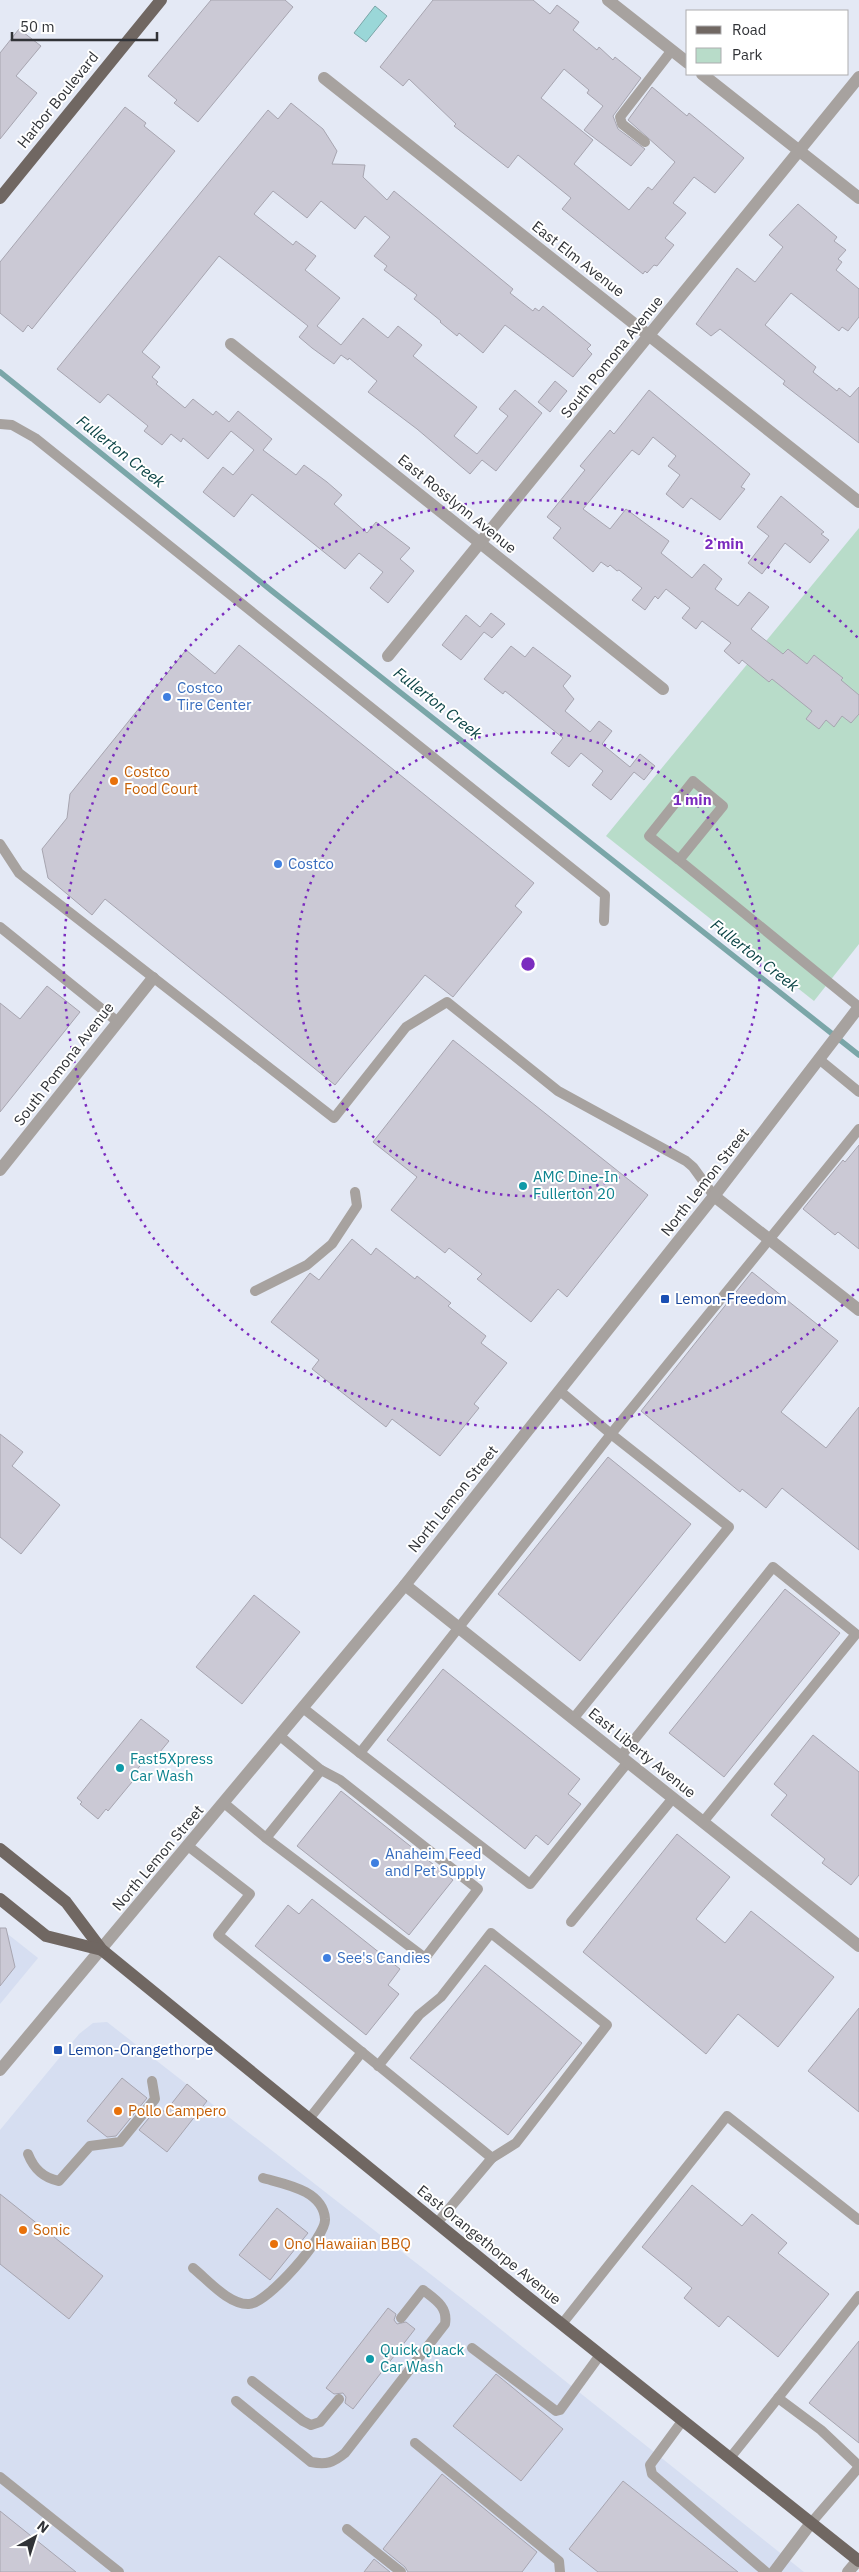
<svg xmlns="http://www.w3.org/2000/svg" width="859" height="2572" font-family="'IBM Plex Sans',sans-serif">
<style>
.built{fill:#d6def1}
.green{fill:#b8dcc9}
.water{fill:#9ad7d8;stroke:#7aa6a8}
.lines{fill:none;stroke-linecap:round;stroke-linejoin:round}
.stream{stroke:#7aa6a8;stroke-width:5.5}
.building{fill:#cbc9d5;stroke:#a7a5b0}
.service{stroke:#a7a29f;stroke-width:10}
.minor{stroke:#a7a29f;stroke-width:12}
.tertiary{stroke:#a7a29f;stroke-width:12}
.primary{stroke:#706762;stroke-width:12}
.ring{fill:none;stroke:#7b2cbf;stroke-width:2.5;stroke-dasharray:2.5 5}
.shop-dot{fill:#3f7fe0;stroke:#fff;stroke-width:2}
.food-dot{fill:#e8710a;stroke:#fff;stroke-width:2}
.culture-dot{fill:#0f9aa8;stroke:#fff;stroke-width:2}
.transit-dot{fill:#1a4fb4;stroke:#fff;stroke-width:2}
.labels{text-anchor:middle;stroke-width:4;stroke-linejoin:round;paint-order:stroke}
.street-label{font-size:15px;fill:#313337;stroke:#fff}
.shop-label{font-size:15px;fill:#366cbe;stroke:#fff;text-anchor:start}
.food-label{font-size:15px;fill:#c56008;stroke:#fff;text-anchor:start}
.culture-label{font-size:15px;fill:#0d838f;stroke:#fff;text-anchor:start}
.transit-label{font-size:15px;fill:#164399;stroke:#fff;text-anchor:start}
.water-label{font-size:16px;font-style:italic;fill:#0d4547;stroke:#fff}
.centre{fill:#7b2cbf;stroke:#fff;stroke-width:2.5}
.ring-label{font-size:15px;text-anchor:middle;font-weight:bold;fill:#7b2cbf;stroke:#fff;stroke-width:4;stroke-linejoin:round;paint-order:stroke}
</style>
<rect width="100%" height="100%" fill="#e4e9f5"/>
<g class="built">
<polygon points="0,1928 38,1958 0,2004"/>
<polygon points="107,2022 479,2312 804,2572 0,2572 0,2130 79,2034 93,2023"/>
</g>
<polygon class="green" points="859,528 859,944 814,1001 606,836"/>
<polygon class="water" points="375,6 387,16 366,42 354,33"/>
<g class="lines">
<polyline class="stream" points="0,372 272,591 859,1055"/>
</g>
<g class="building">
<polygon points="211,0 285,0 293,7 198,122 174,103 177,100 148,76"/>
<polygon points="433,0 533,0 550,14 557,5 579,22 573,30 597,50 599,47 613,60 615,57 641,78 613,116 618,129 645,149 631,166 584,130 603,106 587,93 589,90 564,69 541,98 593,140 574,164 629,210 648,187 652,190 675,162 628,120 652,87 687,116 689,113 744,158 715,193 694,177 673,203 686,213 665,238 674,245 657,266 654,265 647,273 645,271 643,274 562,209 571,198 518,155 508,168 454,126 456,124 409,79 403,86 380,67"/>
<polygon points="19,29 41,46 16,76 37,93 0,139 0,53"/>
<polygon points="291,103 323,129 337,151 332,164 365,165 363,177 387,200 394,191 513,289 510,293 533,311 535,308 539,311 543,306 591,345 587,349 592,354 573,377 505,325 483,353 459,333 457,336 440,322 441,321 414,299 417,295 384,270 387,266 374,256 390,237 365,216 355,229 321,201 307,218 273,191 254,214 293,245 296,241 316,256 305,270 340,298 317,326 341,345 363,318 388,338 398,326 422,345 413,356 477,407 454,436 477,454 508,416 499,409 515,390 542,413 496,471 482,460 470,474 417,429 368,392 377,381 349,358 348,360 341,355 334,364 312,348 299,337 308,326 219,256 142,352 160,367 152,377 158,382 156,384 185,408 193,399 213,415 216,411 229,422 238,411 272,439 263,450 296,475 304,465 327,482 342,495 334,504 367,533 376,522 410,548 400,559 414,571 388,603 370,588 383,572 359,553 345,569 252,494 234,517 203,492 223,467 233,475 254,450 231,431 208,459 183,438 181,442 171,434 162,445 144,431 148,426 108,394 100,403 57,369 268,110 278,119"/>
<polygon points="125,107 146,123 144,126 175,151 32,329 28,325 23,332 0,313 0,262"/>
<polygon points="798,204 837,237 834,241 846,250 838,259 842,262 836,270 859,289 859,317 848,331 842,327 839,331 791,293 765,325 816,367 813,372 837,391 839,388 850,397 859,387 859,443 783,384 785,381 720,329 711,336 696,324 737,268 755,282 783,247 769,235"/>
<polygon points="555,381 567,391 550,412 538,402"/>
<polygon points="649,390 750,474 741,487 745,489 720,520 691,498 683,508 666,494 680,475 668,466 676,456 653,437 639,455 632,450 583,509 610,529 626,509 669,541 661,553 692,578 704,564 722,579 715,589 738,606 749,592 769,607 751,629 783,654 788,649 807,664 814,655 843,678 841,680 859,695 859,714 851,723 842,716 834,727 826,720 819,729 806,719 812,711 772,679 769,682 742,660 739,664 724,651 731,643 702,621 696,629 682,618 690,608 666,589 658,599 655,596 645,610 632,600 642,588 619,570 617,571 610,565 608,567 601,562 593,572 553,538 561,528 547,517 585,470 580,466 610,430 614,434"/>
<polygon points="781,496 824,532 821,534 829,540 810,563 785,543 762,574 748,563 769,536 757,527"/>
<polygon points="491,613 505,624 492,638 484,632 461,660 442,645 466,615 480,627"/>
<polygon points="239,645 534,883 515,906 522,912 453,997 425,975 335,1085 105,899 92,915 48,878 42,849 67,818 70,794 186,650 215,674"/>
<polygon points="511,646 525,657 533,647 571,676 563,686 574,699 565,711 590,732 599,721 612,731 602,744 630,767 640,754 655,766 644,780 634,772 611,800 592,785 603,771 581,753 569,767 551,753 563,738 505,691 503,694 484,679"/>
<polygon points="47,986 80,1012 0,1112 0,1003 20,1019"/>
<polygon points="453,1040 648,1195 567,1297 558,1289 531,1322 477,1279 482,1274 449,1248 445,1253 391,1210 417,1177 373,1142"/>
<polygon points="859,1145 859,1249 838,1232 835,1235 803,1209 843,1160 845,1162"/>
<polygon points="352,1239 371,1255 376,1248 415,1279 417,1276 451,1303 448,1306 486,1336 481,1343 507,1363 474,1404 479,1408 440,1456 392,1419 386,1427 312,1369 319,1360 271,1322 310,1273 319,1280"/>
<polygon points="752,1272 838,1341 781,1412 826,1448 859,1407 859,1550 782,1488 766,1508 742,1489 740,1492 641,1411"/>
<polygon points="0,1434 23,1452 12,1466 60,1505 21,1554 0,1537"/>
<polygon points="608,1457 691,1524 580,1661 498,1594"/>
<polygon points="785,1589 840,1633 724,1777 669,1733"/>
<polygon points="254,1595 300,1632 242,1704 196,1667"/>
<polygon points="443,1669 580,1779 568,1794 581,1804 548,1845 536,1835 525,1849 387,1740"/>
<polygon points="141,1719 169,1741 155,1758 150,1754 129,1779 132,1782 108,1811 106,1809 98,1819 80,1804 82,1802 77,1798"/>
<polygon points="813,1735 859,1772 859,1875 851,1885 822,1863 825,1859 771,1815 787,1795 774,1784"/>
<polygon points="341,1791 453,1880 409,1935 297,1846"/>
<polygon points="677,1834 730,1877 696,1919 725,1943 751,1911 834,1977 778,2047 738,2014 706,2054 583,1952"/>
<polygon points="312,1899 400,1969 388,1985 399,1994 366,2035 255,1946 288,1905 299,1914"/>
<polygon points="0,1928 6,1928 15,1967 0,1986"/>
<polygon points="485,1965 582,2043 508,2135 410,2058"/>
<polygon points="859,2008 859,2112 808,2071"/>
<polygon points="122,2078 147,2098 116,2136 107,2137 87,2121"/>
<polygon points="187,2084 207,2101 167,2152 139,2130 158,2107 165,2112"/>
<polygon points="692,2185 742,2226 752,2214 787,2243 778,2253 829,2294 778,2357 728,2316 719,2327 684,2298 692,2288 642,2247"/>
<polygon points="0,2194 103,2276 69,2319 0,2264"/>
<polygon points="277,2208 308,2233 270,2280 239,2255"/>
<polygon points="388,2308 396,2314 394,2320 397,2324 406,2322 415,2329 353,2409 345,2403 346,2397 343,2393 334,2394 326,2388"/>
<polygon points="859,2341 859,2443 809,2403"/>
<polygon points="496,2374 563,2429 521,2481 453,2426"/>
<polygon points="442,2474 537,2552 522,2572 408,2572 405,2567 383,2549"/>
<polygon points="623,2481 738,2572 598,2572 569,2549"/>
<polygon points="0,2511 76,2572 0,2572"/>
<polygon points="374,2559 390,2572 364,2572"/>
</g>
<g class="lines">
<g class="service">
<polyline points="645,142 622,124 620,117 672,50"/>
<polyline points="0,424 12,425 35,438 605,895 604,921"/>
<polyline points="0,844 19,873 334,1118 406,1027 447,1002 558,1091 686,1161 693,1167 714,1196"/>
<polyline points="679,860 649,836 693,781 723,806 679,860 859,1007"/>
<polyline points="0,927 118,1022"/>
<polyline points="820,1060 859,1092"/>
<polyline points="255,1291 307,1265 332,1244 357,1206 355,1192"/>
<polyline points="303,1708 360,1753 611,1434 560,1391"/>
<polyline points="573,1719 729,1527 611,1434 859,1129"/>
<polyline points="360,1753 530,1884 628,1762"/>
<polyline points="621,1756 773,1567 856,1634 703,1822"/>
<polyline points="224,1803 266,1838 321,1770 280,1736"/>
<polyline points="266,1838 425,1958 478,1889 340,1780 321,1770"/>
<polyline points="188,1846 250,1894 218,1935 492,2158 437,2223"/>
<polyline points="571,1922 673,1798"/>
<polyline points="378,2066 419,2015 441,1997 491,1933 607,2025 516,2143 492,2158"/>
<polyline points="309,2119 362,2052"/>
<path d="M28 2154C34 2169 43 2178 59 2181L90 2146 120 2142 155 2099 152 2081"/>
<path d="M193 2268C208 2280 229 2305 249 2304 267 2304 327 2236 325 2219 323 2190 284 2184 263 2178"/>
<polyline points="562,2324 727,2116 859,2220"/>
<polyline points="472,2348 556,2411 560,2410 600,2355"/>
<polyline points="252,2381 303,2421 311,2425 320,2422 339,2399"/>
<polyline points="778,2398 859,2296"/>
<path d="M236 2401 311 2462C326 2465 333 2463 345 2453L445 2324C448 2307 436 2300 423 2290L401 2318"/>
<polyline points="683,2420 650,2465 652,2474 766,2572"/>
<polyline points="415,2443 559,2561 560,2572"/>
<polyline points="730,2458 778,2398 821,2430 859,2466"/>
<polyline points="0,2477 119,2572"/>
<polyline points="811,2523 859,2467"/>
<polyline points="347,2529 401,2572"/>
</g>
<g class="minor">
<polyline points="608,0 688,63"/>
<polyline points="702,74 859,198"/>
<polyline points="324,78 859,502"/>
<polyline points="231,344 663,689"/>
<polyline points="388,656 859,77"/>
<polyline points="0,1170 153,978"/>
<polyline points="714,1196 859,1310"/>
<polyline points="405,1585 859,1946"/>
<polyline points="774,2572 811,2523"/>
<polyline points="848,2572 858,2560"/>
</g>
<polyline class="tertiary" points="0,2070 405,1585 714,1196 859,1007"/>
<g class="primary">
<polyline points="0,198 161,0"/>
<polyline points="0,1849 66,1902 102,1950 519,2290 859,2561"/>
<polyline points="0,1899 46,1936 102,1950"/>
</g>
</g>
<g class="ring">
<circle cx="528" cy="964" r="232"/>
<path d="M859 1289A464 464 0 1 1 859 639"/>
</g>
<g class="shop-dot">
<circle cx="167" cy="697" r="5"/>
<circle cx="278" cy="864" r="5"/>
<circle cx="375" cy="1863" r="5"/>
<circle cx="327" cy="1958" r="5"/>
</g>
<g class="food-dot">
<circle cx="114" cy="781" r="5"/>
<circle cx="118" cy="2111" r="5"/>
<circle cx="23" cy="2230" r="5"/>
<circle cx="274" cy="2244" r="5"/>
</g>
<g class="culture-dot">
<circle cx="523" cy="1186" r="5"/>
<circle cx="120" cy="1768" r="5"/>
<circle cx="370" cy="2359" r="5"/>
</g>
<g class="transit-dot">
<rect x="660" y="1294" width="10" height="10" rx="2.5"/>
<rect x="53" y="2045" width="10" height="10" rx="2.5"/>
</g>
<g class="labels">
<g class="street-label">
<text transform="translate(58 100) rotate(-51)" y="5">Harbor Boulevard</text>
<text transform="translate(578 259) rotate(38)" y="5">East Elm Avenue</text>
<text transform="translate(612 357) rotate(-51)" y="5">South Pomona Avenue</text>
<text transform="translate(457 504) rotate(39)" y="5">East Rosslynn Avenue</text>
<text transform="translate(64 1064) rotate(-52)" y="5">South Pomona Avenue</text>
<text transform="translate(705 1182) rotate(-52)" y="5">North Lemon Street</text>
<text transform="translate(453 1499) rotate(-51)" y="5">North Lemon Street</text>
<text transform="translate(642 1753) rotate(39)" y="5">East Liberty Avenue</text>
<text transform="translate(158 1858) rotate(-50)" y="5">North Lemon Street</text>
<text transform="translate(489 2245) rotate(39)" y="5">East Orangethorpe Avenue</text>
</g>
<g class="shop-label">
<text x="177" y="693">Costco<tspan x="177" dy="17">Tire Center</tspan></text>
<text x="288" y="869">Costco</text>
<text x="385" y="1859">Anaheim Feed<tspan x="385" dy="17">and Pet Supply</tspan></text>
<text x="337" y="1963">See's Candies</text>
</g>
<g class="food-label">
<text x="124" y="777">Costco<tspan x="124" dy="17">Food Court</tspan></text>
<text x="128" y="2116">Pollo Campero</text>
<text x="33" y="2235">Sonic</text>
<text x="284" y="2249">Ono Hawaiian BBQ</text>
</g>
<g class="culture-label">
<text x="533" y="1182">AMC Dine-In<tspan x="533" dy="17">Fullerton 20</tspan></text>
<text x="130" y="1764">Fast5Xpress<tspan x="130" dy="17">Car Wash</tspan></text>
<text x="380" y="2355">Quick Quack<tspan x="380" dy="17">Car Wash</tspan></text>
</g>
<g class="transit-label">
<text x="675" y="1304">Lemon-Freedom</text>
<text x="68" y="2055">Lemon-Orangethorpe</text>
</g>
<g class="water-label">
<text transform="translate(121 451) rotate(38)" y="6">Fullerton Creek</text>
<text transform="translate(438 703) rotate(38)" y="6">Fullerton Creek</text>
<text transform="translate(755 955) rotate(38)" y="6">Fullerton Creek</text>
</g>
</g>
<circle cx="528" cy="964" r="8" class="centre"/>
<g class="ring-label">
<text x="724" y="549">2 min</text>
<text x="692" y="805">1 min</text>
</g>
<rect x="686" y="10" width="162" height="65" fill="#ffffff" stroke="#adadaf"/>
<rect x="696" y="26" width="25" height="8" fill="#706762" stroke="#adadaf"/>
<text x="732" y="35" font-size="15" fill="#313337">Road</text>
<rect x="696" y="48" width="25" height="15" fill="#b8dcc9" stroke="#adadaf"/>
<text x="732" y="60" font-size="15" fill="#313337">Park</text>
<g transform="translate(35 2537) rotate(39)" stroke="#ffffff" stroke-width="4" paint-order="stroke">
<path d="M0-4L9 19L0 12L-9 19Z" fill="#313337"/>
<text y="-8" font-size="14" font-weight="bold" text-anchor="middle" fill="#313337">N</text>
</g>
<path d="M12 32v8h145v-8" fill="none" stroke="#313337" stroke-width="2.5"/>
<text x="20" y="32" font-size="15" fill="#313337" stroke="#ffffff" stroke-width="4" paint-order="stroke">50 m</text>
</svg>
